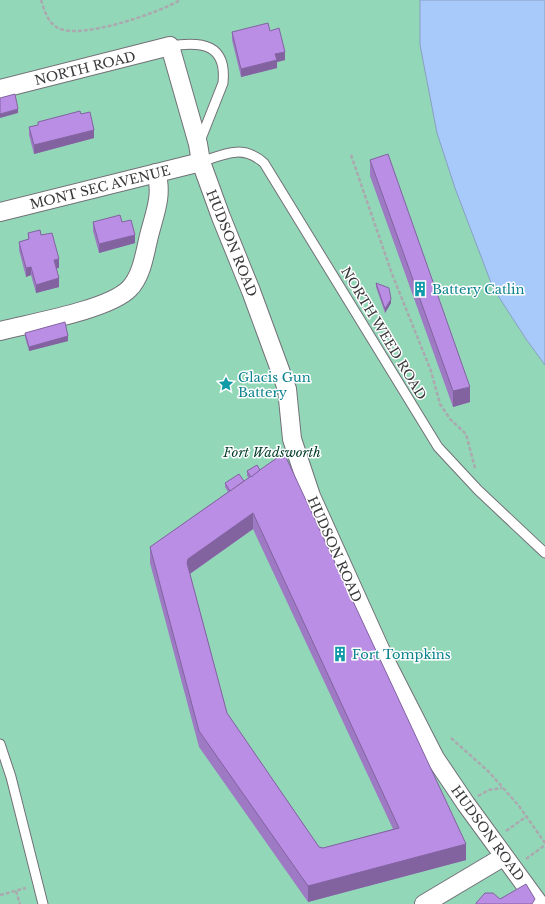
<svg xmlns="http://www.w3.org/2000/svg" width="545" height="904" font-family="'Libre Baskerville',serif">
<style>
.green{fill:#92d8b8}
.water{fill:#a8cafa;stroke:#879ec1}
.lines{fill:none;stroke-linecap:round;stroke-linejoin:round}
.service-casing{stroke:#737078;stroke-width:11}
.minor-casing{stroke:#737078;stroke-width:20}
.path{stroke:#aba8af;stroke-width:2.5;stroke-dasharray:4 2;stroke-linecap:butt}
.service{stroke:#fff;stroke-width:9}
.minor{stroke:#fff;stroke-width:18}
.wall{fill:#9f7ac4;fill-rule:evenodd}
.shaded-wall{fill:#8263a0}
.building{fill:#b98ee4;stroke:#8263a0;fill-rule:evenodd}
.labels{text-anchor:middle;stroke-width:3;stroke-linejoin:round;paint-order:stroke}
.street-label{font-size:13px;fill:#3a393c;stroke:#fff}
.culture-label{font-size:13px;fill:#0d838f;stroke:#fff;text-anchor:start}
.park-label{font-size:13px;font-style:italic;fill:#043c2a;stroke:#fff}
</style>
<rect width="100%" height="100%" fill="#e6e2ec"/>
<polygon class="green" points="0,0 420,0 420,45 437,133 455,188 493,288 526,339 545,365 545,904 0,904"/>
<polygon class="water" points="420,0 545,0 545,365 526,339 493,288 455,188 437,133 420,45"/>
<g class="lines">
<g class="service-casing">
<g id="service">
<path d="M170 46C202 41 227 44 223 83L200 141"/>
<path d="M201 162C224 154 243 144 264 163L438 447 478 490 545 553"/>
<polyline points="0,744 11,777 43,904"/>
</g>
</g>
<g class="minor-casing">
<g id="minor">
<polyline points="0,89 170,46 198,144 201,162 221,217 251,291 287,389 292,439 311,496 385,660 435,758 466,804 539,904"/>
<polyline points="0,212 201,162"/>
<path d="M0 331C31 323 108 310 129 289 143 275 145 250 150 232 155 213 163 193 156 173"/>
<polyline points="424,904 503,857"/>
</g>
</g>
<g class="path">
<path d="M41 0C44 10 48 23 58 28 80 40 159 13 180 0"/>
<polyline points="351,155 392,274 431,371 440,404 450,419 466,434 475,468"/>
<polyline points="451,738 489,772 519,806 545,843"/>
<polyline points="478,796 489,790 502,788"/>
<polyline points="506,831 527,816"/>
<polyline points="526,859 545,845"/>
<polyline points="16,891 20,904"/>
<polyline points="0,895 26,888"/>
</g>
<use href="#service" class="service"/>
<use href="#minor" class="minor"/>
</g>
<g class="wall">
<polygon points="270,31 285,60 277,62 277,68 241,77 232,40 232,32"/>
<polygon points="81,114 94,138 34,154 29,135 29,127 38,125 38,122"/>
<polygon points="370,160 470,402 453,407 370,176"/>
<polygon points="93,222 122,222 135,243 99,253 93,231"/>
<polygon points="28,233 41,235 59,268 56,268 59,287 36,293 31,275 26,277 19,250 19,242 28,239"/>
<polygon points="376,283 391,303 385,313 376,287"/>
<polygon points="25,333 68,341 29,351 25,337"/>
<path d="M257 465 466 860 308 902 199 747 150 563V547L228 492 225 487V483L244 481 249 478 247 476V471ZM253 529 393 829 323 848 319 847 227 713 190 574Z"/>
</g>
<g class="shaded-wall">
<polygon points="285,52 285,60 277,62 277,68 241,77 241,69 275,54"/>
<polygon points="18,109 18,113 0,118 0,114"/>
<polygon points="94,130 94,138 34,154 34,145"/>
<polygon points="135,235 135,243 99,253 99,244"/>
<polygon points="59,259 59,268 54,269 54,260"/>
<polygon points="31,267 31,275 26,277 26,268"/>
<polygon points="59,278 59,287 36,293 36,285"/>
<polygon points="391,299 391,303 385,313 385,309"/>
<polygon points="68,336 68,341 29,351 29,347"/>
<polygon points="470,387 470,402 453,407 453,391"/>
<polygon points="253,513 253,529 188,575 187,563 188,559"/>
<polygon points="466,844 466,860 308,902 308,886"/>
</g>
<g class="building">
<polygon points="268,23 270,31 279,28 285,52 275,54 277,60 241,69 232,32"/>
<polygon points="15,94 18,109 0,114 0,98"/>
<polygon points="80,111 81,114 90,112 94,130 34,145 29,127 38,125 38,122"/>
<polygon points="388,154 470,387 453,391 370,160"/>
<polygon points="120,215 122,222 131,220 135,235 99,244 93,222"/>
<polygon points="40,230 41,235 52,233 59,259 54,260 59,278 36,285 31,267 26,268 19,242 29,239 28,233"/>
<polygon points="376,283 389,288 391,299 385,309"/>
<polygon points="65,322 68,336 29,347 25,333"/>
<path d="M284 453 466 844 308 886 199 731 150 547ZM253 513 399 828 323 848 319 847 227 713 187 563 188 559Z"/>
<polygon points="257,465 260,470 251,477 247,471"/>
<polygon points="239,474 244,481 230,491 225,483"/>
<polygon points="526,884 535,899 532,904 476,904 476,903 485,893 493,893 500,899"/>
</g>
<defs>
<g id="building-bare" transform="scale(1.2)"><path d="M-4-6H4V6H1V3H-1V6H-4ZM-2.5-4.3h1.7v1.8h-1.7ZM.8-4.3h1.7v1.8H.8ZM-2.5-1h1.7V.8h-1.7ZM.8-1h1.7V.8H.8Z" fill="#0f9aa8" stroke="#fff" stroke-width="2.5" paint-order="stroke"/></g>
<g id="sight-bare" transform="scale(1.2)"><path d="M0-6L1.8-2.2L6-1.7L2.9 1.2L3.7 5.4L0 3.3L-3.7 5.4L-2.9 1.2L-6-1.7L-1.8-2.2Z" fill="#0f9aa8" stroke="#fff" stroke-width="2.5" paint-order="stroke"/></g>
</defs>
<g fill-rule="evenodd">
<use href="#building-bare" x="420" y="289"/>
<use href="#sight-bare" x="226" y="384"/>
<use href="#building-bare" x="340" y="654"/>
</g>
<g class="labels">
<g class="street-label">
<text transform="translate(85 68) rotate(-14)" y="5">NORTH ROAD</text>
<text transform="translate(100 187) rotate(-14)" y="5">MONT SEC AVENUE</text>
<text transform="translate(232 243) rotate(68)" y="5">HUDSON ROAD</text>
<text transform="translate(384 333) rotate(59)" y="5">NORTH WEED ROAD</text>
<text transform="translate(335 549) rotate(66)" y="5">HUDSON ROAD</text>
<text transform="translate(488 833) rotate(54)" y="5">HUDSON ROAD</text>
</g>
<g class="culture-label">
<text x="432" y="294">Battery Catlin</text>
<text x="238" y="382">Glacis Gun<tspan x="238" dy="15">Battery</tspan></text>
<text x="352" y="659">Fort Tompkins</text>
</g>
<g class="park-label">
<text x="272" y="457">Fort Wadsworth</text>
</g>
</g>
</svg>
